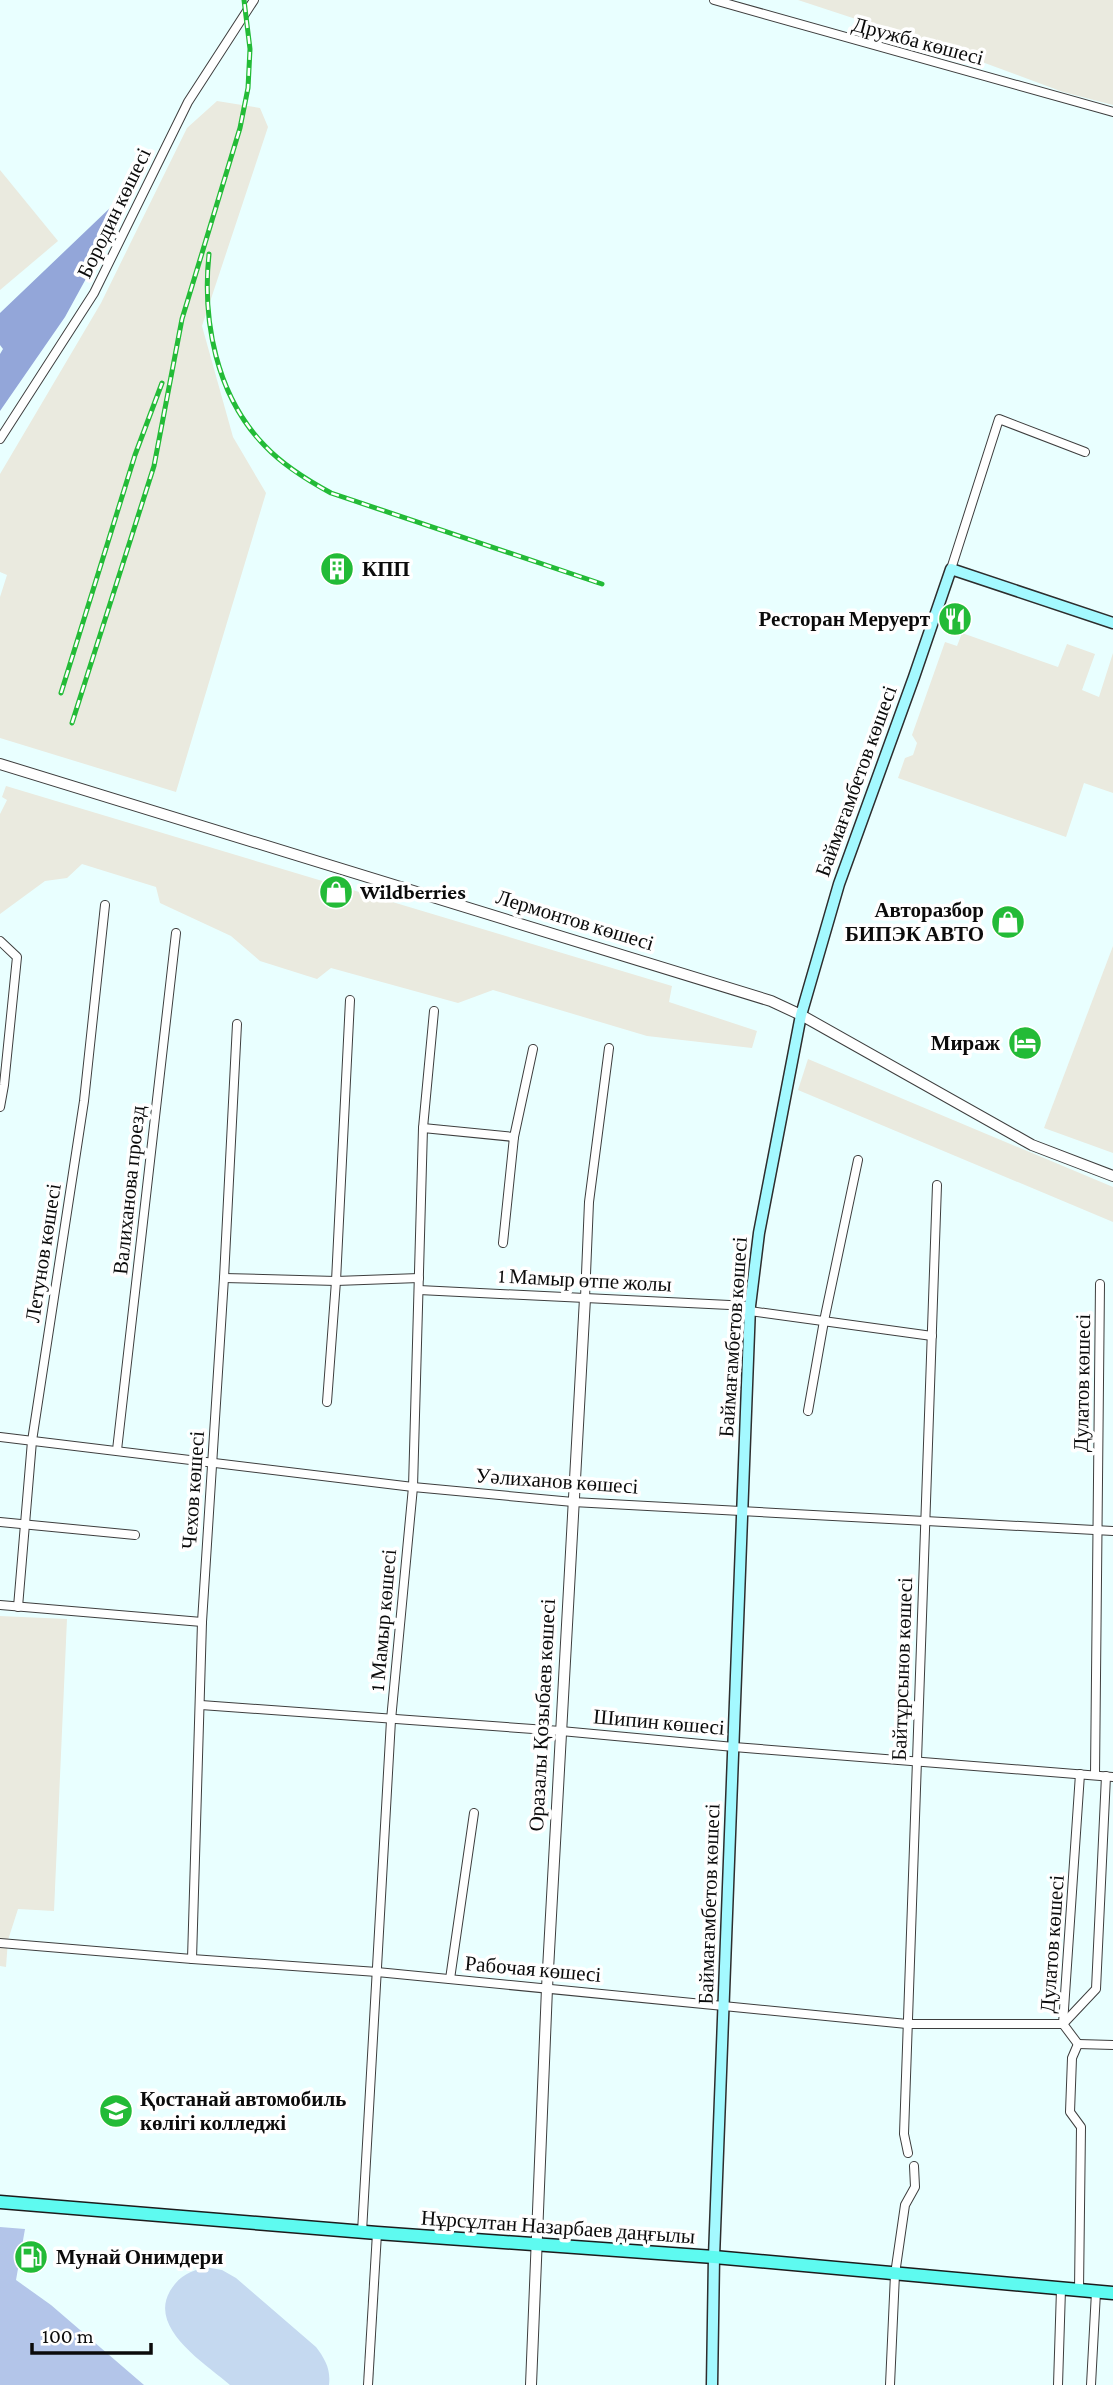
<svg xmlns="http://www.w3.org/2000/svg" width="1113" height="2385" font-family="'Crimson Pro',serif">
<style>
.industrial{fill:#eaeadf}
.green{fill:#b3c5e9}
.forest{fill:#93a6d9}
.pitch{fill:#c5d9f0}
.lines{fill:none;stroke-linecap:round;stroke-linejoin:round}
.minor-casing{stroke:#3e3e3e;stroke-width:10}
.tertiary-casing{stroke:#3e3e3e;stroke-width:12}
.secondary-casing{stroke:#2d2d2d;stroke-width:13}
.primary-casing{stroke:#1c1c1c;stroke-width:15}
.minor{stroke:#fff;stroke-width:8}
.tertiary{stroke:#fff;stroke-width:10}
.secondary{stroke:#a4f9ff;stroke-width:10}
.primary{stroke:#5efaf0;stroke-width:12}
.rail-casing{stroke:#23bb37;stroke-width:5}
.rail{stroke:#fff;stroke-width:2.5;stroke-dasharray:8;stroke-linecap:butt}
.labels{text-anchor:middle;stroke-width:7;stroke-linejoin:round;paint-order:stroke}
.street-label{font-size:21px;fill:#0b0b0b;stroke:#fff}
.poi-label{font-size:21px;font-weight:bold;fill:#0b0b0b;stroke:#fff;text-anchor:start}
</style>
<rect width="100%" height="100%" fill="#e9ffff"/>
<g class="industrial">
<polygon points="798,0 1113,0 1113,105 1063,92 944,48"/>
<polygon points="217,101 260,108 268,127 202,326 233,437 266,493 176,792 0,738 0,597 7,575 0,572 0,474 101,303 187,128"/>
<polygon points="0,170 58,241 0,290"/>
<polygon points="962,633 1058,667 1067,644 1095,654 1082,690 1099,697 1113,653 1113,793 1084,783 1066,837 898,778 905,758 913,755 917,743 912,735 945,642 957,646"/>
<polygon points="6,786 672,986 669,1002 757,1031 752,1048 647,1036 493,990 458,1003 331,968 317,979 260,961 231,936 160,903 156,887 82,864 67,878 45,881 0,914 0,814 7,800 2,797"/>
<polygon points="1113,946 1113,1153 1044,1128"/>
<polygon points="808,1059 1113,1187 1113,1222 798,1090"/>
<polygon points="0,1616 67,1619 54,1911 18,1909 8,1940 6,1967 0,1966"/>
</g>
<polygon class="green" points="0,2227 25,2229 16,2280 51,2305 144,2385 0,2385"/>
<polygon class="forest" points="112,206 123,211 65,317 0,411 0,354 3,349 0,345 0,313"/>
<path class="pitch" d="M205 2267 222 2270 236 2278 316 2347C325 2359 331 2369 329 2385H230C206 2364 148 2329 170 2291 179 2276 189 2272 205 2267Z"/>
<g class="lines">
<g class="minor-casing">
<g id="minor">
<polyline points="714,0 1113,112"/>
<polyline points="0,439 94,293 188,102 254,0"/>
<polyline points="951,569 999,419 1085,452"/>
<polyline points="0,1107 4,1085 17,957 0,941"/>
<polyline points="423,1128 514,1137"/>
<polyline points="503,1243 514,1137 533,1049"/>
<polyline points="224,1278 336,1281 419,1278"/>
<polyline points="419,1290 750,1306"/>
<polyline points="585,1298 589,1202 609,1048"/>
<polyline points="750,1311 932,1336"/>
<polyline points="327,1402 336,1281 350,1000"/>
<polyline points="808,1411 824,1321 858,1160"/>
<polyline points="0,1437 413,1487 573,1502 1113,1531"/>
<polyline points="117,1450 176,933"/>
<polyline points="0,1522 135,1535"/>
<polyline points="0,1605 202,1622"/>
<polyline points="18,1607 32,1441 84,1101 105,905"/>
<polyline points="201,1705 561,1731 734,1747 1113,1777"/>
<polyline points="1095,1775 1100,1284"/>
<polyline points="0,1943 192,1959 377,1972 907,2024 1063,2024"/>
<polyline points="192,1959 202,1622 224,1278 237,1024"/>
<polyline points="450,1979 474,1813"/>
<polyline points="1063,2024 1096,1989 1106,1776"/>
<polyline points="1063,2024 1080,1774"/>
<polyline points="1063,2024 1078,2044"/>
<polyline points="1078,2044 1072,2058 1070,2112 1081,2127 1079,2290"/>
<polyline points="1078,2044 1113,2045"/>
<polyline points="908,2153 904,2134 937,1185"/>
<polyline points="362,2232 391,1720 413,1487 423,1128 434,1011"/>
<polyline points="368,2385 377,2233"/>
<polyline points="890,2385 895,2274 905,2205 915,2187 914,2166"/>
<polyline points="1058,2385 1061,2289"/>
<polyline points="1091,2385 1096,2292"/>
</g>
</g>
<g class="tertiary-casing">
<g id="tertiary">
<polyline points="0,764 771,1001 801,1015 1032,1145 1113,1176"/>
<polyline points="531,2385 547,1988 585,1298"/>
</g>
</g>
<g class="secondary-casing">
<polyline id="secondary" points="712,2385 714,2257 750,1306 759,1233 801,1015 839,884 914,677 951,569 1113,623"/>
</g>
<g class="primary-casing">
<polyline id="primary" points="0,2202 377,2233 714,2257 1113,2293"/>
</g>
<use href="#minor" class="minor"/>
<use href="#tertiary" class="tertiary"/>
<use href="#secondary" class="secondary"/>
<use href="#primary" class="primary"/>
<g class="rail-casing">
<g id="rail">
<path d="M209 254C202 320 216 396 265 446 284 466 307 480 331 493L602 584"/>
<polyline points="61,693 135,455 162,383"/>
<polyline points="72,723 154,466 182,319 240,128 248,88 250,49 244,0"/>
</g>
</g>
<use href="#rail" class="rail"/>
</g>
<defs>
<g id="building-disc" transform="scale(1.75)"><circle r="9.5" fill="#23bb37" stroke="#fff"/><path d="M-4-6H4V6H1V3H-1V6H-4ZM-2.5-4.3h1.7v1.8h-1.7ZM.8-4.3h1.7v1.8H.8ZM-2.5-1h1.7V.8h-1.7ZM.8-1h1.7V.8H.8Z" fill="#fff"/></g>
<g id="restaurant-disc" transform="scale(1.75)"><circle r="9.5" fill="#23bb37" stroke="#fff"/><path d="M-5-6h1v4h1v-4h1v4h1v-4h1v5L-1.5 .5V6h-2V.5L-5-1ZM5-6V6H3V1.5H1.5Q1.5-4 5-6Z" fill="#fff"/></g>
<g id="shop-disc" transform="scale(1.75)"><circle r="9.5" fill="#23bb37" stroke="#fff"/><path d="M-5-2.5h2.3a2.7 3.5 0 0 1 5.4 0H5L5.5 6h-11ZM-1.5-2.5h3a1.5 2.3 0 0 0-3 0Z" fill="#fff"/></g>
<g id="hotel-disc" transform="scale(1.75)"><circle r="9.5" fill="#23bb37" stroke="#fff"/><path d="M-6-4.5h1.5V1H6V5H4.5V3h-9V5H-6ZM-4 0a1.8 1.8 0 1 1 3.6 0ZM.5 0V-2.5h3Q6-2.5 6 0Z" fill="#fff"/></g>
<g id="university-disc" transform="scale(1.75)"><circle r="9.5" fill="#23bb37" stroke="#fff"/><path d="M0-5L7-2L0 1L-7-2ZM-4 1L0 2.5L4 1V4Q0 6-4 4Z" fill="#fff"/></g>
<g id="fuel-disc" transform="scale(1.75)"><circle r="9.5" fill="#23bb37" stroke="#fff"/><path d="M-5.5-6h7V0h2V4h1.3V-2.5L3-4.5l.8-.8L6-3V5H2.5V1h-1V6h-7ZM-4.2-4.7v3.2H.2V-4.7Z" fill="#fff"/></g>
</defs>
<g fill-rule="evenodd">
<use href="#building-disc" x="337" y="569"/>
<use href="#restaurant-disc" x="955" y="619"/>
<use href="#shop-disc" x="336" y="892"/>
<use href="#shop-disc" x="1008" y="922"/>
<use href="#hotel-disc" x="1025" y="1043"/>
<use href="#university-disc" x="116" y="2111"/>
<use href="#fuel-disc" x="31" y="2257"/>
</g>
<g class="labels">
<g class="street-label">
<text transform="translate(918 41) rotate(15)" y="7">Дружба көшесі</text>
<text transform="translate(114 213) rotate(-64)" y="7">Бородин көшесі</text>
<text transform="translate(856 781) rotate(-70)" y="7">Баймағамбетов көшесі</text>
<text transform="translate(575 920) rotate(17)" y="7">Лермонтов көшесі</text>
<text transform="translate(129 1190) rotate(-84)" y="7">Валиханова проезд</text>
<text transform="translate(43 1253) rotate(-81)" y="7">Летунов көшесі</text>
<text transform="translate(585 1280) rotate(3)" y="7">1 Мамыр өтпе жолы</text>
<text transform="translate(733 1337) rotate(-86)" y="7">Баймағамбетов көшесі</text>
<text transform="translate(1082 1383) rotate(-89)" y="7">Дулатов көшесі</text>
<text transform="translate(557 1481) rotate(4)" y="7">Уәлиханов көшесі</text>
<text transform="translate(193 1490) rotate(-86)" y="7">Чехов көшесі</text>
<text transform="translate(383 1620) rotate(-85)" y="7">1 Мамыр көшесі</text>
<text transform="translate(902 1669) rotate(-88)" y="7">Байтұрсынов көшесі</text>
<text transform="translate(542 1715) rotate(-87)" y="7">Оразалы Қозыбаев көшесі</text>
<text transform="translate(659 1722) rotate(5)" y="7">Шипин көшесі</text>
<text transform="translate(709 1904) rotate(-88)" y="7">Баймағамбетов көшесі</text>
<text transform="translate(1052 1944) rotate(-86)" y="7">Дулатов көшесі</text>
<text transform="translate(533 1969) rotate(5)" y="7">Рабочая көшесі</text>
<text transform="translate(558 2227) rotate(4)" y="7">Нұрсұлтан Назарбаев даңғылы</text>
</g>
<g class="poi-label">
<text x="362" y="576">КПП</text>
<text x="930" y="626" text-anchor="end">Ресторан Меруерт</text>
<text x="360" y="899">Wildberries</text>
<text x="984" y="917" text-anchor="end">Авторазбор<tspan x="984" dy="24">БИПЭК АВТО</tspan></text>
<text x="1000" y="1050" text-anchor="end">Мираж</text>
<text x="140" y="2106">Қостанай автомобиль<tspan x="140" dy="24">көлігі колледжі</tspan></text>
<text x="56" y="2264">Мунай Онимдери</text>
</g>
</g>
<path d="M32 2343v10h119v-10" fill="none" stroke="#0b0b0b" stroke-width="3.5"/>
<text x="42" y="2343" font-size="21" fill="#0b0b0b" stroke="#ffffff" stroke-width="5" paint-order="stroke">100 m</text>
</svg>
